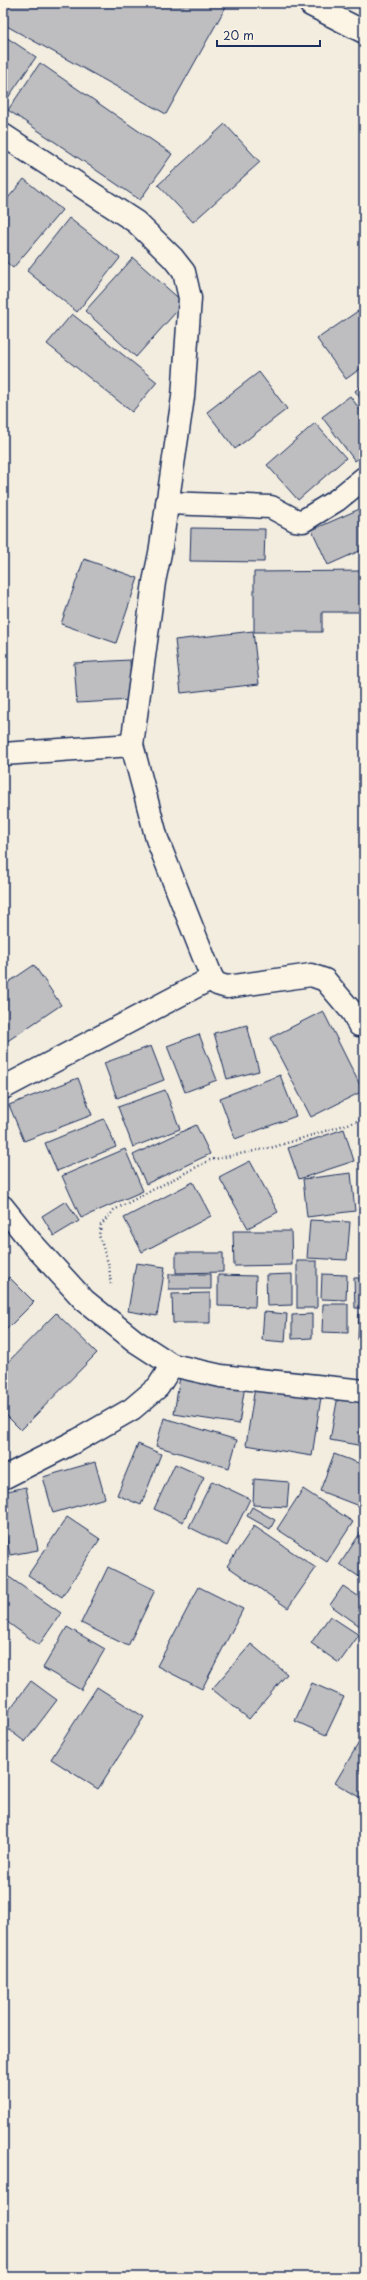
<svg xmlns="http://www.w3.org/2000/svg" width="367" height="2280" font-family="'Playpen Sans',sans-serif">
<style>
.building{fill:#bebec0;stroke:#1b2f5e}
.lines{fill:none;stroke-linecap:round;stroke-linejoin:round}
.minor-casing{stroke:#1b2f5e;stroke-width:25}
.path{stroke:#1b2f5e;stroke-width:2.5;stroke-dasharray:1 3;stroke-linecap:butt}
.minor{stroke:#fcf5e5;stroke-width:22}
</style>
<rect width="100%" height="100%" fill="#f3ede0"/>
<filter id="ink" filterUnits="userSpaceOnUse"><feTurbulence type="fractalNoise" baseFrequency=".025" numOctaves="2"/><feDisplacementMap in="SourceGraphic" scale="8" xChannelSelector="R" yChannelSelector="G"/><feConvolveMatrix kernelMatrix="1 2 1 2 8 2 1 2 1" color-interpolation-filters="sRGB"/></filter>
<g filter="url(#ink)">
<g class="building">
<polygon points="3,3 228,3 166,114 3,24"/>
<polygon points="3,35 36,57 3,105"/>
<polygon points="40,63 172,154 140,200 8,110"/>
<polygon points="225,124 260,162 193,222 158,185"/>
<polygon points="24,179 62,210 13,268 3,259 3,204"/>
<polygon points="69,218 120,258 77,312 27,271"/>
<polygon points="133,258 184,303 136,357 85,311"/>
<polygon points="358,311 364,320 364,366 346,379 317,339"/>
<polygon points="72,314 157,382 132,412 47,344"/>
<polygon points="259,372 287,409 235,449 207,412"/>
<polygon points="364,384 364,403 355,391"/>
<polygon points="350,396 364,415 364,454 355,461 322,417"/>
<polygon points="315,423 346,458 298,500 267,465"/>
<polygon points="364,507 364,549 328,565 312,530"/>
<polygon points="191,528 265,529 264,562 190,561"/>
<polygon points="84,559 138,578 116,643 61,624"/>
<polygon points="363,571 363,612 322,612 322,632 254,632 254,572"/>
<polygon points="253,631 259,684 181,693 175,640"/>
<polygon points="130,660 132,700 77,703 74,663"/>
<polygon points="34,965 61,1005 3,1044 3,986"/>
<polygon points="323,1011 363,1091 311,1117 270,1038"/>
<polygon points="247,1025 259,1071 227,1079 214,1033"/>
<polygon points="199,1034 217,1080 185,1092 167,1046"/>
<polygon points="151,1046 164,1080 117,1098 104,1063"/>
<polygon points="280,1075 296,1116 235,1139 220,1098"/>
<polygon points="78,1078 92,1115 24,1141 9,1105"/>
<polygon points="165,1090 180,1129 133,1147 118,1107"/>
<polygon points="104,1119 116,1147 57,1171 45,1143"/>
<polygon points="196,1125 210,1154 146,1184 133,1155"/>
<polygon points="344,1129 354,1161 299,1179 288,1148"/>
<polygon points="125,1149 143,1191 81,1218 62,1176"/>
<polygon points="250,1161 278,1212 248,1228 219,1177"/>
<polygon points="351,1173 355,1211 307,1217 303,1179"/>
<polygon points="193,1182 211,1216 142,1252 124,1218"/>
<polygon points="66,1201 79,1221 54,1236 42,1216"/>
<polygon points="310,1220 350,1222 347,1260 307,1258"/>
<polygon points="233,1231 291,1231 292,1265 234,1266"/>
<polygon points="176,1253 223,1253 223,1272 176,1273"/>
<rect x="297" y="1261" width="20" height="47"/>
<polygon points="136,1263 165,1267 157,1316 128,1311"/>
<rect x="169" y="1274" width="42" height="15"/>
<polygon points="292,1274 292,1305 267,1306 266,1275"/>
<polygon points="322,1274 347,1275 346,1300 321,1299"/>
<polygon points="218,1275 256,1276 255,1307 218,1306"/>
<polygon points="9,1277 34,1302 3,1333 3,1283"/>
<polygon points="354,1278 364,1278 364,1308 355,1308"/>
<polygon points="210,1293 210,1323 173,1323 172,1294"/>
<polygon points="323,1304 348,1304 348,1333 322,1332"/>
<polygon points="264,1312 287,1314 285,1342 262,1340"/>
<polygon points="56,1313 97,1353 21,1430 3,1412 3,1367"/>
<polygon points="312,1314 312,1338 292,1339 292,1315"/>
<polygon points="359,1314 364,1314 364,1341 358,1340"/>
<polygon points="180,1376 245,1385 239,1424 174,1414"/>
<polygon points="255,1387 321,1397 312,1456 246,1445"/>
<polygon points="338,1396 364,1401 363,1446 330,1440"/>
<polygon points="164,1418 237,1440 229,1468 156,1446"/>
<polygon points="138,1444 161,1454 141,1505 117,1495"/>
<polygon points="334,1454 364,1465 364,1508 320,1491"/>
<polygon points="95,1462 105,1498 53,1513 43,1477"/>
<polygon points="175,1464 204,1477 183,1522 154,1509"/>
<polygon points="254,1479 289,1482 287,1507 253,1505"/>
<polygon points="212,1481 250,1499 227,1546 189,1527"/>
<polygon points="26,1487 38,1550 10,1555 3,1519 3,1492"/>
<polygon points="303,1489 353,1522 327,1562 277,1529"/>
<polygon points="252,1507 275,1520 270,1529 247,1516"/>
<polygon points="67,1517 100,1539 62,1597 28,1575"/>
<polygon points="254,1526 316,1568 288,1608 227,1566"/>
<polygon points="363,1529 364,1529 364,1580 340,1564"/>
<polygon points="108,1567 155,1590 128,1646 81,1623"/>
<polygon points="9,1577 61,1613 39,1645 3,1619 3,1585"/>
<polygon points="343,1586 364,1600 364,1629 330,1605"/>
<polygon points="199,1587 243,1609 202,1689 157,1666"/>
<polygon points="330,1616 359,1635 339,1663 311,1643"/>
<polygon points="67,1627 105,1649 81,1690 43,1668"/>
<polygon points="251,1644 287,1674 249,1719 212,1689"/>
<polygon points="31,1681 57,1700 25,1742 3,1725 3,1718"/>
<polygon points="312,1683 344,1697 326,1735 295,1721"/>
<polygon points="97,1687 144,1717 98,1789 51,1759"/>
<polygon points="364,1734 364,1800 335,1783"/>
</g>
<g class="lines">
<g class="minor-casing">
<g id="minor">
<polyline points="312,3 311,5 364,32"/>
<polyline points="3,135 136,222 173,258 184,272 190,298 183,397 160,553 154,582 132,745 157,839 212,978 217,984 227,987 311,975 325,980 353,1013 359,1025 364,1024"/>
<polyline points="167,503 271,507 295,520 303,521 337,500 364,478"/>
<polyline points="3,754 132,745"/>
<polyline points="3,1088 212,978"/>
<polyline points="3,1207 31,1242 84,1300 135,1341 172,1365 221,1376 364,1391"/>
<polyline points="3,1478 78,1440 132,1409 158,1387 172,1365"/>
</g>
</g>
<g class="path">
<polyline points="362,1053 364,1068"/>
<polyline points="363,1174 364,1158"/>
<polyline points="111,1284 109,1266 99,1235 101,1225 114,1210 210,1160 274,1147 364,1119"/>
</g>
<use href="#minor" class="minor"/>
</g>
</g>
<rect width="367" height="2280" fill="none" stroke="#fcf5e5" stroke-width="16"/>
<rect x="8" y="8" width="351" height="2264" fill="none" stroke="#1b2f5e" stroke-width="1.5" filter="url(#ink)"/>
<path d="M217 40v6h103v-6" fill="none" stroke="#1b2f5e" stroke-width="2"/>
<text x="223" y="40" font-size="12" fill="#1b2f5e" stroke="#fcf5e5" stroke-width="3" paint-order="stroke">20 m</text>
</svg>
